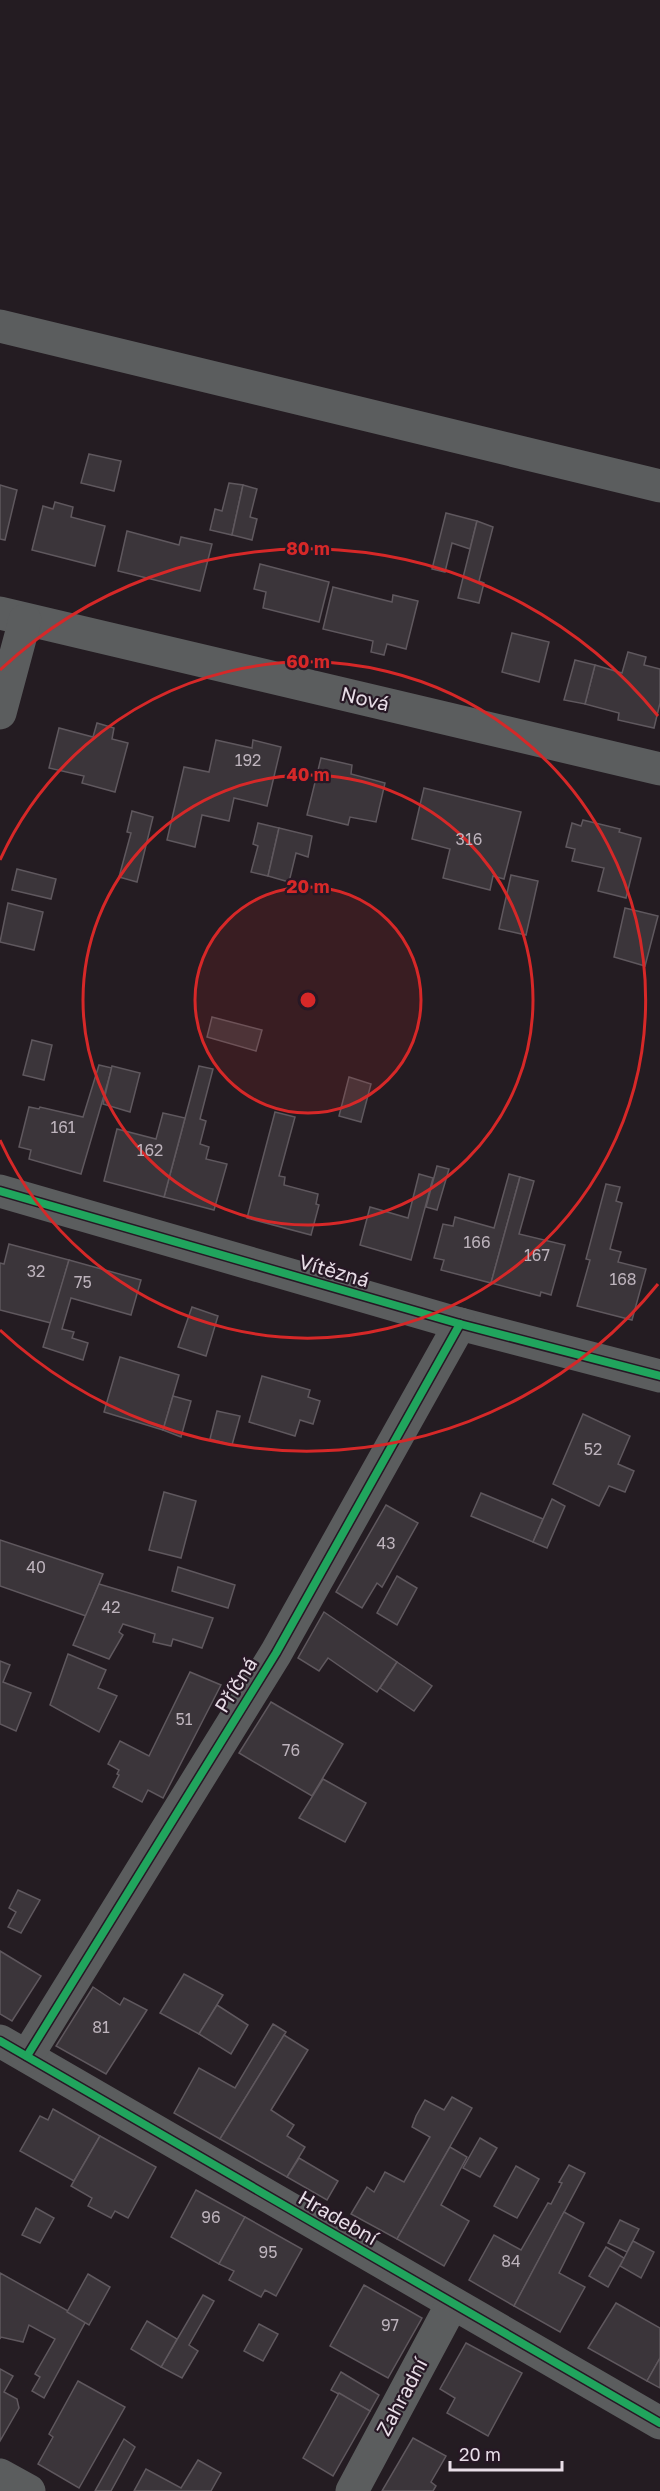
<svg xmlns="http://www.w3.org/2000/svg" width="660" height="2491" font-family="'Golos Text',sans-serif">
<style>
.building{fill:#3b353a;stroke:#5f585e;stroke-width:1.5}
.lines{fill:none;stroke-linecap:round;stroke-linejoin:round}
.minor{stroke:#5b5d5e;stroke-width:33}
.cycleway-casing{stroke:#271825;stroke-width:11}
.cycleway{stroke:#20a55d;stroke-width:8}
.ring{fill:none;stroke:#d62828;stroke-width:3}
.labels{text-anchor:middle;stroke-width:4.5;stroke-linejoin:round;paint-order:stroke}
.number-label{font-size:16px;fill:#bdb3bc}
.street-label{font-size:20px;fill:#e8dde7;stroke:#271825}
.centre{fill:#d62828;stroke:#271825;stroke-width:3}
.ring-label{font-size:18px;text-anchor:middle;font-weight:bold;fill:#d62828;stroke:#271825;stroke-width:4.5;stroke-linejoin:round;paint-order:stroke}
</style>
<rect width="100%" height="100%" fill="#241c22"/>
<g class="building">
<polygon points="89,454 121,461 114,491 81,483"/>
<polygon points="229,483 243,485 232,535 210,530 215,509 222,511"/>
<polygon points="0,485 17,490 5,540 0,539"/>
<polygon points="243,485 257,489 250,517 257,519 252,540 232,535"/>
<polygon points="55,502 73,507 71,517 105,526 95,566 32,550 43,506 53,509"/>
<polygon points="446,513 477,521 470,549 452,543 445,572 432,569"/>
<polygon points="477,521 493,527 479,581 484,583 479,603 458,598"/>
<polygon points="127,531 179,545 181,537 212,544 200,591 118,571"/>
<polygon points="260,564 329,582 319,622 263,608 266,592 254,589"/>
<polygon points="333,587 392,602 393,595 418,601 406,649 387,644 384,655 371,652 373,641 323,629"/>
<polygon points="512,633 549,642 539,682 502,672"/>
<polygon points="628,652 646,657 644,665 660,669 660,703 654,728 618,720 619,713 585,704 595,665 622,673"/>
<polygon points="575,660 595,665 585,704 564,700"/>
<polygon points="97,723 114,728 112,739 128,743 115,792 82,783 84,776 49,768 59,728 93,737"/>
<polygon points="216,740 252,748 253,740 281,747 267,806 234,798 229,821 202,815 195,847 167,840 184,767 209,772"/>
<polygon points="321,758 352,765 351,774 385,783 376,822 350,817 348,825 307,815"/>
<polygon points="424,788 521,812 504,879 493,876 490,890 443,878 450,849 412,839"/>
<polygon points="132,811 153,817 137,882 119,877 131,833 127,832"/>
<polygon points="583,820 620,829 619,832 641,838 626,898 598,891 604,868 572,861 575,849 566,847 572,823 581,826"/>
<polygon points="258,823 279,828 268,876 251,872 258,846 253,844"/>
<polygon points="279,828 312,836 308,857 296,853 289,882 268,876"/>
<polygon points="17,869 56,879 51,899 12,890"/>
<polygon points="511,875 538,881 526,935 499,929"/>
<polygon points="8,903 43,912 34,950 0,942"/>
<polygon points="625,908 658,916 645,966 614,957"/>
<polygon points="212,1017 262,1030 256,1051 207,1037"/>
<polygon points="32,1040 52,1045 44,1080 23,1075"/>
<polygon points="99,1065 112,1068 81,1174 29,1159 31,1150 19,1147 29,1107 39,1109 40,1107 83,1117"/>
<polygon points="112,1066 140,1073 130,1112 103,1104"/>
<polygon points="199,1066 213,1069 200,1119 206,1121 200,1144 209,1147 206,1159 227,1164 214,1210 164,1197"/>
<polygon points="349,1077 371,1084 361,1122 339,1116"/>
<polygon points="275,1112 295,1117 279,1176 285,1177 284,1185 318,1194 316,1204 319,1205 311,1235 247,1218"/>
<polygon points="163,1113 185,1118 164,1197 104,1181 117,1129 156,1139"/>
<polygon points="437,1166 449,1169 437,1210 426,1207"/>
<polygon points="419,1174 433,1178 411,1260 360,1245 370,1207 408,1218"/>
<polygon points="509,1174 520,1177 491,1283 441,1270 444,1260 434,1258 443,1224 453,1226 455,1217 494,1228"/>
<polygon points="520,1177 534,1181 519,1234 565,1245 551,1295 541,1292 540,1296 491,1283"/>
<polygon points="606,1184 620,1187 616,1201 622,1203 610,1249 621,1252 618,1262 646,1269 632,1320 577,1306 590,1260 586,1259"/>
<polygon points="9,1244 69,1260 51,1323 0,1310 0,1263 4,1264"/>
<polygon points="69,1260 141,1280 131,1315 71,1298 62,1329 74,1332 72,1338 88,1343 83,1360 43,1347"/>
<polygon points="192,1307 218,1316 206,1356 178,1347"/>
<polygon points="120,1357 179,1375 163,1430 104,1412"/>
<polygon points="262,1376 310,1390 308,1397 320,1401 313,1424 300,1420 295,1436 249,1422"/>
<polygon points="173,1396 191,1401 181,1437 163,1430"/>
<polygon points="217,1411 240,1416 232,1445 210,1439"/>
<polygon points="583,1414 630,1436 618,1464 634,1471 625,1492 609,1486 599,1506 553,1484"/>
<polygon points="164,1492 196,1501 181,1558 149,1550"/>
<polygon points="481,1493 543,1519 533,1542 471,1516"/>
<polygon points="552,1499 565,1506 547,1548 533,1542"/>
<polygon points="386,1505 418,1523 382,1587 377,1583 362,1608 336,1592"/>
<polygon points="0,1540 103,1574 86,1616 0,1586"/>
<polygon points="178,1567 235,1585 228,1608 172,1591"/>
<polygon points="397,1576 417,1588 397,1625 377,1613"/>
<polygon points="99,1584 213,1618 202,1648 173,1639 171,1646 153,1642 155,1634 123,1624 119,1632 123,1635 109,1659 73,1645"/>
<polygon points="324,1612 397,1662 377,1692 328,1658 319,1671 298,1658"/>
<polygon points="68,1654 106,1670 98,1688 117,1696 99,1732 50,1705"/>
<polygon points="0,1661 10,1665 3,1682 31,1693 16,1731 0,1724"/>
<polygon points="397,1662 432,1686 414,1711 380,1688"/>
<polygon points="190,1672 221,1685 163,1798 148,1790 142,1802 113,1787 119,1775 117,1774 119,1770 108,1764 120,1741 149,1756"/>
<polygon points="271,1702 343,1744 312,1796 239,1753"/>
<polygon points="323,1779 366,1803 345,1842 299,1818"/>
<polygon points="18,1890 40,1900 21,1933 8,1927 16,1912 9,1908"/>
<polygon points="0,1951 41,1976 12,2021 0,2014"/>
<polygon points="184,1974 223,1995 199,2034 160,2013"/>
<polygon points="93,1987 120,2005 124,1998 147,2010 106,2074 56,2046"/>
<polygon points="217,2005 248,2025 231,2054 199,2034"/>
<polygon points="273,2024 286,2032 220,2139 174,2113 199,2068 235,2088"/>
<polygon points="284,2035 308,2050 271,2110 294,2125 287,2136 305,2147 287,2177 220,2139"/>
<polygon points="452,2097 472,2108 397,2239 351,2214 367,2187 374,2192 385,2172 404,2182 430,2137 412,2127 416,2116 425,2100 444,2110"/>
<polygon points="53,2109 100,2136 74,2181 20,2151 40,2116 48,2120"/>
<polygon points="100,2136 156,2167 128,2218 115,2211 111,2218 88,2206 92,2198 71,2186"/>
<polygon points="480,2138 497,2148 480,2177 463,2168"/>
<polygon points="450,2147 467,2157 441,2205 469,2221 444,2266 397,2239"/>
<polygon points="299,2158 338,2181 327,2200 287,2177"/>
<polygon points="569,2165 585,2173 514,2306 469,2280 494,2235 521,2250 548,2203 551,2204 562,2183 559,2182"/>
<polygon points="516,2166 539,2179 517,2218 494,2206"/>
<polygon points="196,2190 245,2217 219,2264 171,2237"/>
<polygon points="36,2208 54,2218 40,2243 22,2235"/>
<polygon points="564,2212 584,2223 559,2273 585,2287 560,2332 514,2306"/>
<polygon points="245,2217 302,2249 276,2296 265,2290 261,2297 229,2280 234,2271 219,2264"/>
<polygon points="620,2220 639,2229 627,2252 608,2243"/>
<polygon points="633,2241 654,2252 641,2278 620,2266"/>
<polygon points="606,2247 624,2258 608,2287 589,2276"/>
<polygon points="0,2273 86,2321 44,2398 32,2391 40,2377 35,2374 55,2339 29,2325 23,2342 1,2337 0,2339"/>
<polygon points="88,2274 110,2287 89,2325 67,2312"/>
<polygon points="364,2285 422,2318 388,2378 330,2346"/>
<polygon points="203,2295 214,2301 189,2345 198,2351 182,2378 161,2367"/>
<polygon points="616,2303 660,2328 660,2358 647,2381 588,2348"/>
<polygon points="147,2321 177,2339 161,2367 131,2349"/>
<polygon points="259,2324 278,2334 263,2361 244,2351"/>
<polygon points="466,2343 522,2373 488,2436 447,2413 455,2398 440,2389"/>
<polygon points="660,2358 660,2388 647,2381"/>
<polygon points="0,2369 13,2376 4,2392 17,2399 19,2408 0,2441"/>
<polygon points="341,2372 379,2395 370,2411 331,2390"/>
<polygon points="78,2381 125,2407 79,2488 38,2464 53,2437 49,2434"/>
<polygon points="339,2393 370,2411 333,2476 303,2458"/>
<polygon points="413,2438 446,2456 431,2482 436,2486 433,2491 382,2491"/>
<polygon points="124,2439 135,2447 111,2491 95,2491"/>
<polygon points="198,2460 221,2473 211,2491 134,2491 146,2469 181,2488"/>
</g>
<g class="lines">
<g class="minor">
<polyline points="0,326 660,486"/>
<polyline points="0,613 660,769"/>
<polyline points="0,713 25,620"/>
<polyline points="0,1191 460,1324 660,1376"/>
<polyline points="0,2041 660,2423"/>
<polyline points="27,2056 276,1653 460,1324"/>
<polyline points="0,2475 29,2491"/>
<polyline points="352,2491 452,2304"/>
</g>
<g class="cycleway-casing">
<g id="cycleway">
<polyline points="0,1191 460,1324 660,1376"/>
<polyline points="0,2041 660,2423"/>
<polyline points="27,2056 276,1653 460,1324"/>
</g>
</g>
<use href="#cycleway" class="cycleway"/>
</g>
<circle cx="308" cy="1000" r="113" fill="#d62828" fill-opacity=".12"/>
<g class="ring">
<circle cx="308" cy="1000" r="113"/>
<circle cx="308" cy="1000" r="225"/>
<path d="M0 860A338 338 0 1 1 0 1140"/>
<path d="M658 1284A451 451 0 0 1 0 1330M0 670A451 451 0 0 1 658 716"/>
</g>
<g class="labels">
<g class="number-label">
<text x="248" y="766">192</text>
<text x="469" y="845">316</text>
<text x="63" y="1133">161</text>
<text x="150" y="1156">162</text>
<text x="477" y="1248">166</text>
<text x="537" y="1261">167</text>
<text x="36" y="1277">32</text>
<text x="623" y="1285">168</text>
<text x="83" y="1288">75</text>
<text x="593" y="1455">52</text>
<text x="386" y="1549">43</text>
<text x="36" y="1573">40</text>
<text x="111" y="1613">42</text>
<text x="184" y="1725">51</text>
<text x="291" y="1756">76</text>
<text x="101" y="2033">81</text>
<text x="211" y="2223">96</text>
<text x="268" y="2258">95</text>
<text x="511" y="2267">84</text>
<text x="390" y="2331">97</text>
</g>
<g class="street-label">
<text transform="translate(365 699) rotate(13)" y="7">Nová</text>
<text transform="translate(334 1271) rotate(16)" y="7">Vítězná</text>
<text transform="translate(236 1685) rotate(-58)" y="7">Příčná</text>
<text transform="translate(338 2218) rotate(30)" y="7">Hradební</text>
<text transform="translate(402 2397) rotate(-62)" y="7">Zahradní</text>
</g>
</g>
<circle cx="308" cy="1000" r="9" class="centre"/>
<g class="ring-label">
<text x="308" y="555">80 m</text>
<text x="308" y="668">60 m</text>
<text x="308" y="781">40 m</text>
<text x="308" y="893">20 m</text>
</g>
<path d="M450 2461v9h112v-9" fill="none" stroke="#e8dde7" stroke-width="3"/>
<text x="459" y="2461" font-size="18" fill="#e8dde7" stroke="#271825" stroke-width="4.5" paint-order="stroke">20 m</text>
</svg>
